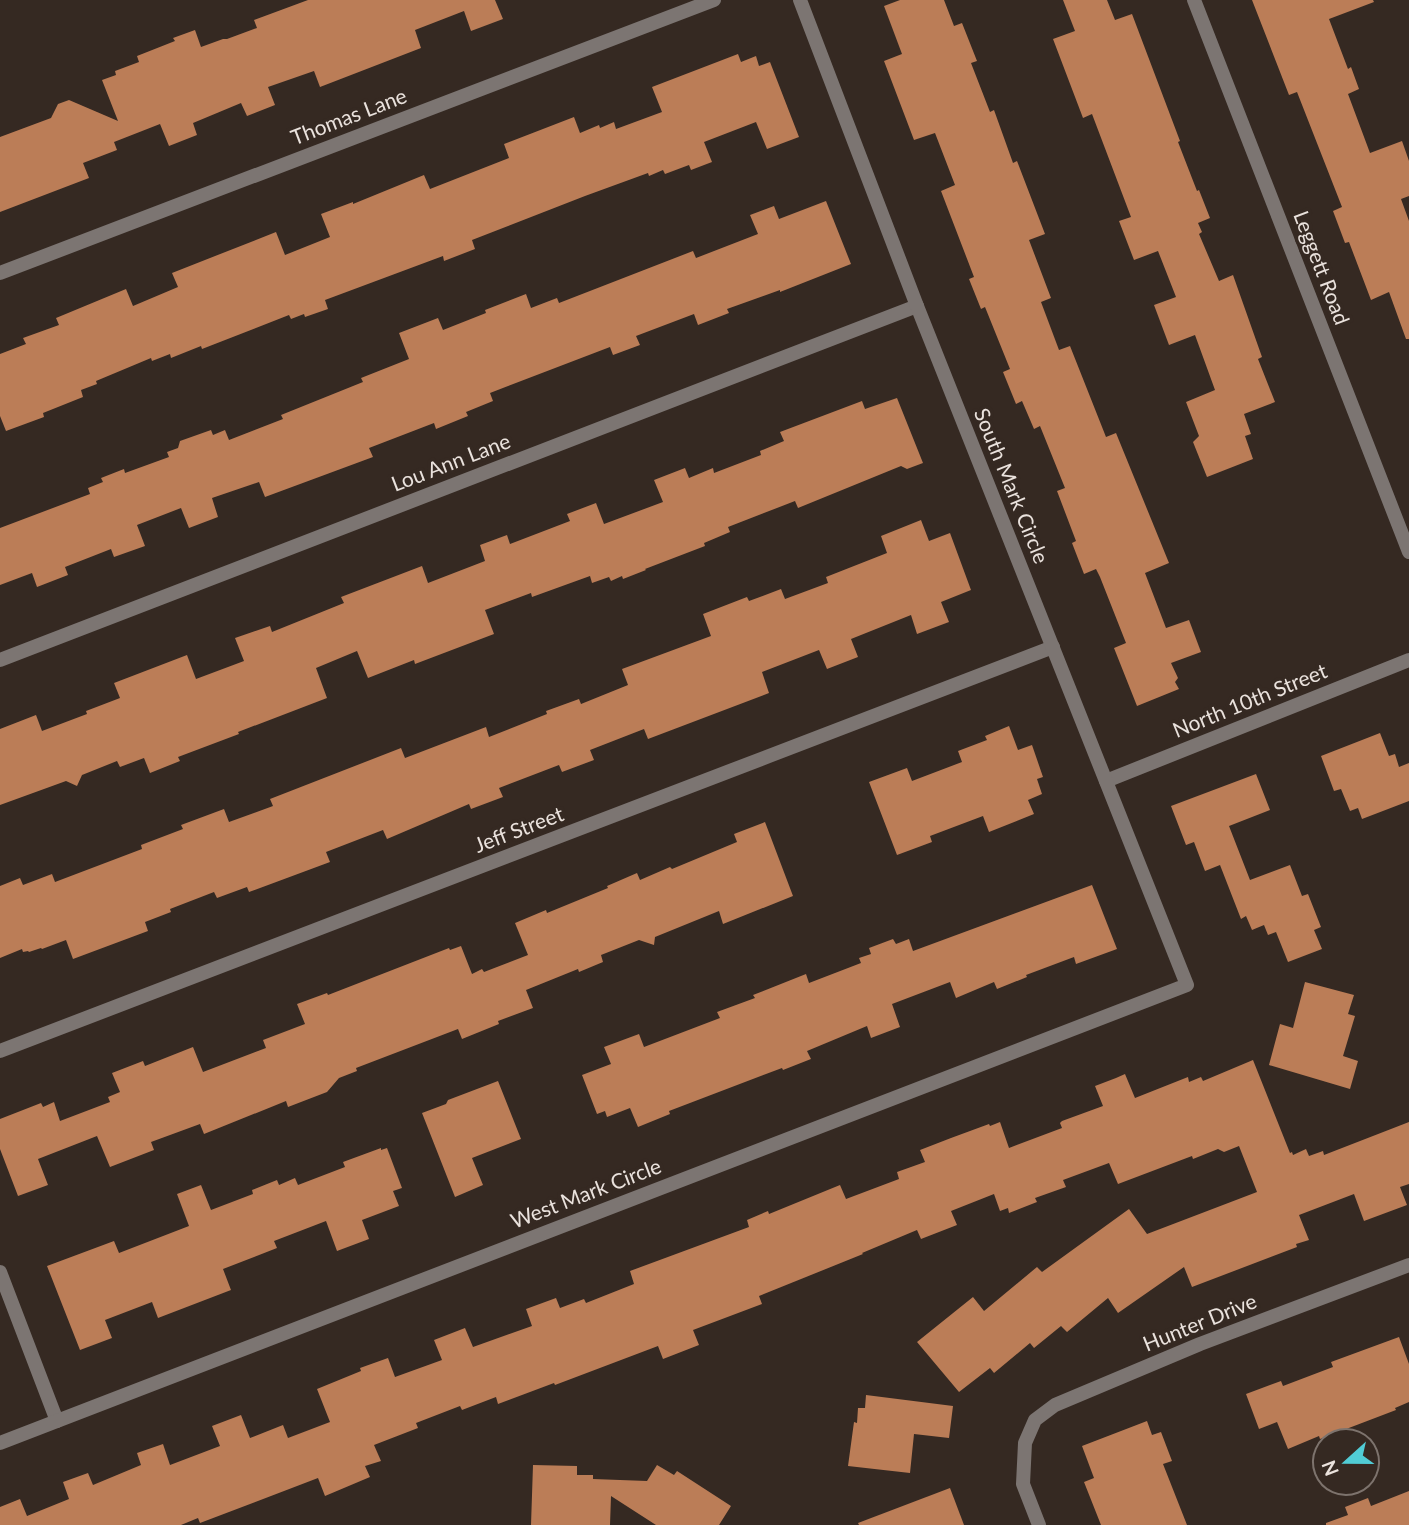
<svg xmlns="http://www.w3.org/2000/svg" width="1409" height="1525" font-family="Lato,sans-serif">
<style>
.building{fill:#bb7d57}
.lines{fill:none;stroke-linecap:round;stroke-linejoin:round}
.street{stroke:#7c7572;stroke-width:14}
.labels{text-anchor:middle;stroke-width:7;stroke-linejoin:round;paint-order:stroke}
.street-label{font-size:21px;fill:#eae2dd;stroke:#352922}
</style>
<rect width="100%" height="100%" fill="#352922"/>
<g class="building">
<polygon points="308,0 495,0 503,19 471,31 464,11 415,30 421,48 320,87 314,71 268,87 275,105 247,116 241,103 193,123 197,135 169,146 160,124 114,142 117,150 83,163 89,178 0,212 0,137 51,118 58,104 69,100 118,121 102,80 116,75 115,71 139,62 137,56 175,41 173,38 195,30 201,47 223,39 227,39 257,28 254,20"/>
<polygon points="900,0 944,0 954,26 962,23 977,61 971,63 990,112 994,110 1013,163 1017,161 1045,234 1029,240 1051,298 1041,302 1059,350 1070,346 1106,437 1116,433 1169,563 1145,573 1166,628 1189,620 1201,652 1171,663 1178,678 1175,682 1179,689 1137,706 1114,648 1126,643 1100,577 1096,569 1084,574 1072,543 1076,541 1057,491 1065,488 1040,426 1034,429 1022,401 1016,404 1003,372 1010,369 985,307 981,309 969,279 974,277 941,191 955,185 935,133 914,140 884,61 902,54 884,6"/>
<polygon points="1063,0 1107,0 1115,20 1132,14 1180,141 1178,142 1197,191 1199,190 1210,218 1198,223 1202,232 1199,234 1219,281 1233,275 1262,357 1258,359 1275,402 1244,414 1251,434 1245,436 1253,459 1207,477 1193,442 1199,436 1186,402 1215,390 1195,335 1169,345 1154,305 1176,297 1158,251 1134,260 1119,221 1131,217 1092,114 1083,118 1053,39 1075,31"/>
<polygon points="1252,0 1373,0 1374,2 1329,19 1348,69 1351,67 1359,89 1348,94 1370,153 1402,141 1409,161 1409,196 1401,199 1409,221 1409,339 1406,339 1389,292 1371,300 1349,242 1345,243 1333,211 1342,207 1297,92 1289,95"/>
<polygon points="738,54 741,62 756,56 759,66 770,62 799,137 767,149 756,122 704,142 712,162 691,170 689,165 665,174 663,170 649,176 648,173 585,196 472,240 475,249 444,261 443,256 325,300 328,309 305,317 304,314 291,319 289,315 202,349 201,346 171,358 170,354 152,361 151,358 96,381 97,384 81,390 83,397 43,413 44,417 6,431 0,416 0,354 26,344 23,338 59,325 56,318 126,289 133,306 178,287 172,273 276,232 285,255 330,237 321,214 353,202 353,204 424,175 430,189 509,158 504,144 574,117 580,133 599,125 600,128 614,122 616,129 662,112 652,87"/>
<polygon points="826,201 851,264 780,292 780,290 727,309 729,313 698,325 694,314 636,336 640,345 613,355 610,347 490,393 493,401 466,412 468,416 436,429 434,423 369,448 373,457 265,497 259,482 212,498 218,517 189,528 181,508 137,525 145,546 114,557 111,549 65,567 68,575 37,587 32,573 0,585 0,528 90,494 88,488 103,482 101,478 124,469 125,473 169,457 167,452 178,448 180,441 211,430 213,435 225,430 229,440 283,419 281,415 363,382 361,378 409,359 399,333 438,318 443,330 486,313 485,310 526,294 531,308 557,298 559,303 693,251 696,258 758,234 750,215 774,206 779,219"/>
<polygon points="897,398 923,463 907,469 901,466 798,508 795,501 728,527 730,532 704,543 705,546 645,569 646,570 623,579 622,576 611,581 609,577 592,583 590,576 532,597 531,593 485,610 494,634 415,664 414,660 368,678 357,651 316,668 327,698 238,732 239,734 178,757 180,761 150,773 144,758 120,767 117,761 82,775 77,786 66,781 0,805 0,729 36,715 42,731 87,714 86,711 120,698 114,683 187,655 196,679 244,661 235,638 270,626 272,632 344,603 341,597 422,566 428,583 485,561 480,545 507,535 510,544 570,521 567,514 596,503 604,524 663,502 654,480 685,468 689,478 713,468 714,473 761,455 760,451 784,441 780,432 862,401 865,409"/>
<polygon points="921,520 929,541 950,533 971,590 941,602 949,622 917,634 911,615 851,639 858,657 827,669 819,650 762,672 769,693 648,739 644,729 590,750 594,760 562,772 559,765 499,788 503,797 471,809 469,804 387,839 383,830 326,852 330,862 249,892 247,887 217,898 214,892 170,909 171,912 145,922 148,931 73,959 66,940 42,949 41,948 29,952 28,951 23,952 22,949 0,958 0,886 20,878 23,885 52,874 55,882 142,849 141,845 183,829 181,825 224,809 229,822 273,806 270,799 401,748 405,758 486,727 489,737 547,714 546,711 579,699 581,704 628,685 622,669 711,636 703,614 747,597 749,601 781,589 785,599 828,583 826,577 887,553 881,536"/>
<polygon points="1009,726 1018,750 1032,745 1043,777 1037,779 1042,794 1028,800 1034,814 989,832 983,816 930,836 932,842 897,855 869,782 907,768 912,781 962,762 958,751 987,740 985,736"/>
<polygon points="1380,733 1389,756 1395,754 1399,767 1409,763 1409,801 1362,819 1358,808 1350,811 1341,789 1334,791 1321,756"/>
<polygon points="1256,774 1270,810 1229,826 1250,880 1290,865 1302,896 1308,894 1321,927 1314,930 1322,949 1288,962 1276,932 1268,935 1264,925 1252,930 1246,916 1241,919 1220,865 1205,871 1194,842 1186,845 1171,806"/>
<polygon points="765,822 793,896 723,924 719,911 655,937 654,945 639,940 601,955 603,962 579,972 578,969 526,990 533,1008 498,1021 499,1024 462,1039 458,1029 356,1068 357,1071 339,1078 327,1092 288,1107 286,1101 204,1134 200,1124 151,1142 154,1150 110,1167 97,1136 38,1159 48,1185 18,1196 0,1149 0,1119 41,1103 43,1107 54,1102 60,1121 110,1102 108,1097 120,1092 112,1073 143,1061 145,1066 193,1047 203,1072 266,1048 263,1040 305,1024 297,1004 327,993 328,995 449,948 450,950 461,946 472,974 482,969 484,972 528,955 515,923 546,910 547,913 608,888 607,886 637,873 640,880 670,867 672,869 737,842 734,834"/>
<polygon points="1092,885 1117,949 1076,964 1074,957 1026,975 1027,977 997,989 994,982 956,998 950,982 892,1004 900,1027 871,1038 867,1026 807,1051 811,1059 783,1070 782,1068 669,1111 670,1114 638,1127 630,1108 607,1117 605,1111 597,1114 582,1075 611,1064 604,1047 639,1034 644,1047 720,1018 717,1012 755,998 753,995 806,974 809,983 861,963 859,958 871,954 869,948 893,939 896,944 909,939 913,951"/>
<polygon points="1305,982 1354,995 1348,1014 1355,1016 1343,1056 1358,1061 1350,1089 1269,1065 1280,1024 1293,1028"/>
<polygon points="1253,1060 1290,1153 1292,1152 1293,1155 1306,1149 1309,1156 1323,1151 1324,1155 1409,1122 1409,1184 1400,1187 1407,1205 1364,1221 1354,1194 1299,1215 1309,1240 1296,1244 1297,1247 1192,1287 1184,1267 1118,1313 1108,1298 1067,1332 1061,1326 1034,1348 1030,1343 994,1373 990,1368 959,1392 917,1342 973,1297 984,1311 1037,1267 1042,1272 1129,1209 1147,1234 1257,1192 1239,1146 1224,1152 1218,1149 1193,1159 1192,1156 1118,1184 1109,1163 1063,1180 1066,1187 1035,1198 1037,1202 1009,1213 1008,1208 1000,1211 994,1194 951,1211 957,1225 921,1239 917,1230 862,1253 863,1254 759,1296 762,1304 693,1330 699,1345 663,1359 658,1346 555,1385 554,1383 498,1404 496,1397 462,1410 460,1406 416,1423 418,1428 374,1445 381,1461 365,1466 370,1477 325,1496 318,1478 200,1523 198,1518 181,1525 0,1525 0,1507 20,1499 27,1516 69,1499 63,1482 88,1473 93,1485 141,1465 137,1453 163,1444 170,1465 220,1446 212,1426 241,1415 250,1438 283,1425 288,1438 330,1422 317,1389 361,1371 360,1368 388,1358 395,1377 442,1360 434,1340 465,1328 473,1347 532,1326 526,1309 556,1298 560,1308 584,1299 586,1303 634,1284 630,1271 749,1227 747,1220 768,1211 769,1214 840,1185 846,1199 899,1179 897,1172 925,1162 920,1150 951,1138 989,1124 990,1126 1000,1122 1009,1148 1062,1128 1060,1123 1062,1121 1103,1106 1095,1086 1116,1078 1125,1074 1135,1098 1188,1077 1189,1082 1201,1077 1203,1081"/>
<polygon points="498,1081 521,1139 472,1158 483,1185 455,1197 422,1113 446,1104 448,1100"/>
<polygon points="381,1148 381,1150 387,1148 402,1188 393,1191 399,1206 362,1220 369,1239 337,1251 326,1221 274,1241 277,1248 223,1269 231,1290 158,1318 152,1302 105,1320 112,1338 80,1350 47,1266 114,1241 119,1253 189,1226 177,1194 201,1185 211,1210 253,1194 252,1190 277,1180 279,1185 295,1178 298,1185 345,1167 343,1162"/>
<polygon points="1399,1337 1409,1364 1409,1402 1395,1408 1396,1410 1320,1439 1319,1436 1288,1449 1277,1422 1259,1429 1246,1394 1281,1381 1283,1386 1333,1367 1331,1362"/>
<polygon points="866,1395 953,1406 949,1438 914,1434 910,1473 848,1466 854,1422 857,1423 858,1408 865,1408"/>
<polygon points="1147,1421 1152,1435 1161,1432 1172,1461 1163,1464 1187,1525 1101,1525 1084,1482 1094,1478 1082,1446"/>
<polygon points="533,1465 577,1466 577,1475 593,1475 593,1479 647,1481 657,1465 674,1475 677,1471 731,1506 719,1525 656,1525 611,1496 610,1525 531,1525"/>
<polygon points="950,1488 964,1525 859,1525 858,1523"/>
<polygon points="1409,1491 1409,1525 1326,1525 1326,1523 1348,1515 1345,1507 1368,1498 1371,1506"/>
</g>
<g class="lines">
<g class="street">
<polyline points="1194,0 1409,552"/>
<polyline points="0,273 714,0"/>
<polyline points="0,660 917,306"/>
<polyline points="1106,781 1409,660"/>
<polyline points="0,1051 1053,647"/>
<polyline points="0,1272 57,1421"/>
<polyline points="0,1443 1187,985 917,306 800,0"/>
<polyline points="1039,1525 1023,1484 1025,1443 1035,1420 1055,1405 1200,1344 1409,1265"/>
</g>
</g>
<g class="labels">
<g class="street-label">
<text transform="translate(349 117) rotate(-21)" y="7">Thomas Lane</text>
<text transform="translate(1321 268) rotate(69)" y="7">Leggett Road</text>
<text transform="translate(451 463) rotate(-21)" y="7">Lou Ann Lane</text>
<text transform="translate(1011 486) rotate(68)" y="7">South Mark Circle</text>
<text transform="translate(1250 701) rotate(-22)" y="7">North 10th Street</text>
<text transform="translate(519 830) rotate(-21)" y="7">Jeff Street</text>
<text transform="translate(586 1194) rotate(-21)" y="7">West Mark Circle</text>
<text transform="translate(1200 1323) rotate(-22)" y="7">Hunter Drive</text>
</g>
</g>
<g transform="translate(1346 1462) rotate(249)"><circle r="33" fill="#352922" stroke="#7d736d" stroke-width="2"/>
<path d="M0-5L12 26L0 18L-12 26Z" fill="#51ccd5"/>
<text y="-10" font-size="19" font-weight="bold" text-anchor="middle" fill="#eae2dd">N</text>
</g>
</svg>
